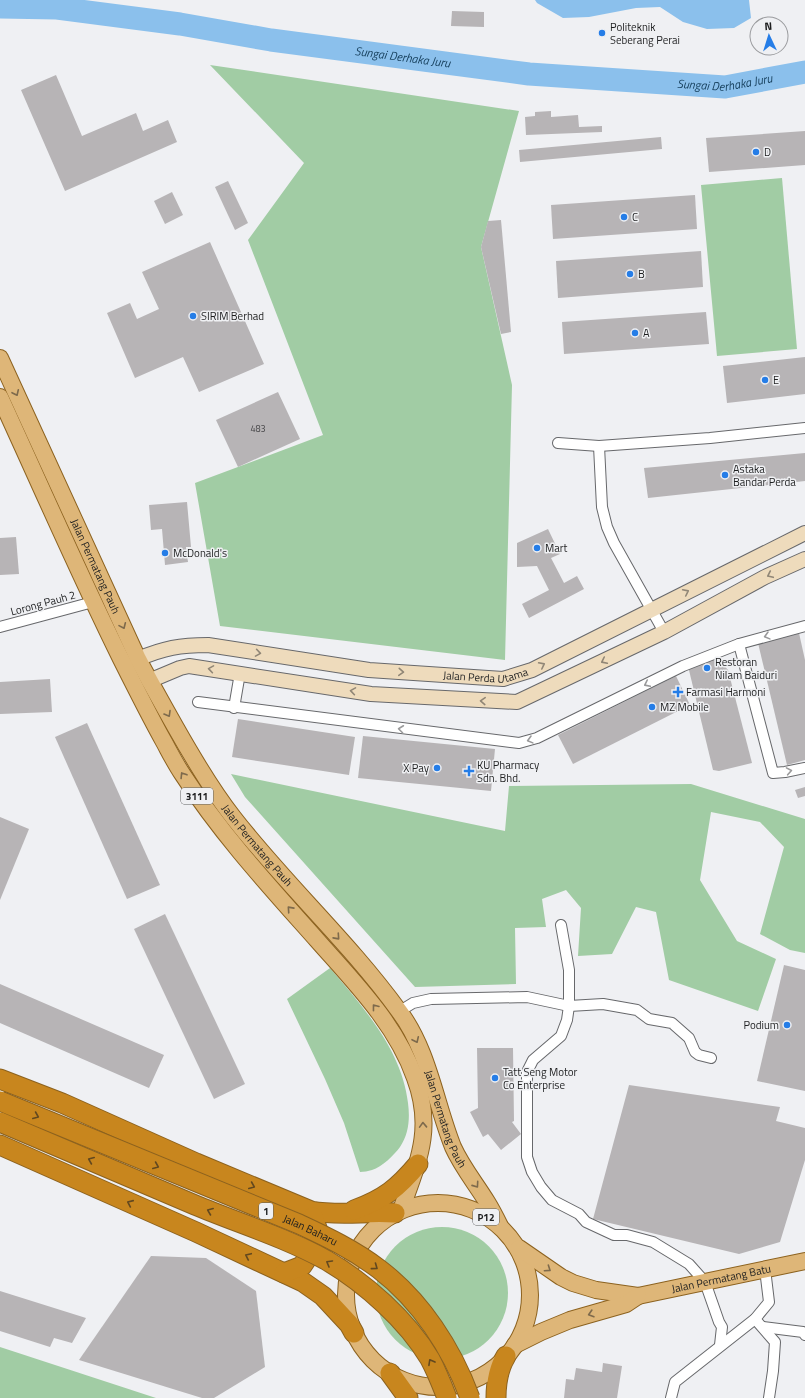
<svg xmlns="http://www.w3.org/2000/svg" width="805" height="1398" font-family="'Titillium Web',sans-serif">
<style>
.green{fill:#a1cca4}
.water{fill:#8bc0ec}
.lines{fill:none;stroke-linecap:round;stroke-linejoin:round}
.river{stroke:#8bc0ec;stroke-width:23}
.building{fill:#b7b4b6}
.street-casing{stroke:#67686b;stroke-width:12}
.secondary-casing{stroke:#67686b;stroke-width:16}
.primary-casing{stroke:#8c621f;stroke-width:18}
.highway-casing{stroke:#8c621f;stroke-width:21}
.street{stroke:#fff;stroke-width:10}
.secondary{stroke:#eedbbc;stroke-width:14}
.primary{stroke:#deb678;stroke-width:16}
.highway{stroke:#c8861e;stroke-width:19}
.highway-bridge-casing{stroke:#8c621f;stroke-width:21;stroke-linecap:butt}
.highway-bridge{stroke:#c8861e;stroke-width:19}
.oneway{stroke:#7e6a4c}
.oneway2{stroke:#908676}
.oneway3{stroke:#9a9a9b}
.oneway4{stroke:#62481f}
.poi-dot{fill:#257de7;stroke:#eff0f3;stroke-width:1.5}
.labels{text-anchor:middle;stroke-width:3;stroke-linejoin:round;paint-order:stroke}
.number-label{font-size:9px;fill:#444446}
.shield{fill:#eff0f3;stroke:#5d5e5f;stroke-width:1}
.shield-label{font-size:10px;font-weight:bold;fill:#1e1f20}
.poi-label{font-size:11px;fill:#1e1f20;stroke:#eff0f3;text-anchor:start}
.street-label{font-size:11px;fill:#1e1f20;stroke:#eff0f3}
.water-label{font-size:12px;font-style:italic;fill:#163f5c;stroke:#eff0f3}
</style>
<rect width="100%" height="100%" fill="#eff0f3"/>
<g class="green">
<polygon points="210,65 519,111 481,247 512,385 505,660 220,626 195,483 323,435 248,240 304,163"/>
<polygon points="782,178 797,349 717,356 701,185"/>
<polygon points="231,774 505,831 509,786 691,784 805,819 805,953 790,950 760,934 784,847 760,822 711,812 700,880 737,941 776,959 758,1011 669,980 656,912 636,907 612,954 578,956 581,908 566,890 542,899 546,927 515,928 516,984 415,987 245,797"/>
<path d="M330 968C363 1007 402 1050 408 1103 410 1118 409 1134 400 1147 394 1155 382 1167 372 1170 368 1171 364 1172 360 1172L344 1123 325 1079 287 999Z"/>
<circle cx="442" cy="1293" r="66"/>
<polygon points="0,1347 156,1398 0,1398"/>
</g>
<polygon class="water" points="535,0 749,0 751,18 734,28 707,29 683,22 660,7 636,8 589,17 563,18 537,3"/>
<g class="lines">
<path class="river" id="s1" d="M0 7 57 8 180 24 271 40 529 74 725 87 805 72"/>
</g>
<g class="building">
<polygon points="452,11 484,12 484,27 451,26"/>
<polygon points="56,75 82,136 136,113 143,131 168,120 177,142 65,191 21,90"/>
<polygon points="551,111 551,117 578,115 579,127 602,126 602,132 526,135 525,117 535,116 535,112"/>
<polygon points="805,131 805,165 709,172 706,138"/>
<polygon points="661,137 662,149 520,162 519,150"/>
<polygon points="228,181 248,223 235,230 215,187"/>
<polygon points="172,192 183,215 165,224 154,201"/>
<polygon points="695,195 697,229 553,239 551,205"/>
<polygon points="501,220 511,332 501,334 481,247 488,221"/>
<polygon points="210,242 264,364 199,392 183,357 135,378 107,313 130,303 137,319 159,309 142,272"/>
<polygon points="701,251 703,287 558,298 556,261"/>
<polygon points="706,312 709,344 564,354 562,322"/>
<polygon points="805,357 805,394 727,403 723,366"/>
<polygon points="278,392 300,439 238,467 216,420"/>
<polygon points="805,453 805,481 648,498 644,468"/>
<polygon points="187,502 191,547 186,547 188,562 165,565 162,529 151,530 149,505"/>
<polygon points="548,529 560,554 551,558 564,583 577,576 584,589 529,618 522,604 549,590 537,566 517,567 517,543"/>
<polygon points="16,537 19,574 0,575 0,538"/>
<polygon points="799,633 805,660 805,760 787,765 758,643"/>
<polygon points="715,655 728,670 752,763 719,771 713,770 688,666"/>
<polygon points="676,676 690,705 573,764 558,735"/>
<polygon points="50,679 52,712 0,714 0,682"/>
<polygon points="238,719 355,737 349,775 232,757"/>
<polygon points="87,723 160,885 127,899 55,737"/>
<polygon points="363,736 495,749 491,791 358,778"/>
<polygon points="805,787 805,796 798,798 795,790"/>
<polygon points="0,817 29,829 0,900"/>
<polygon points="165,914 245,1084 214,1099 134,929"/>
<polygon points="784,965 805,970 805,1091 757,1081"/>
<polygon points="0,984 164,1055 149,1088 0,1023"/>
<polygon points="477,1048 513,1048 514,1121 512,1122 521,1134 501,1150 488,1134 483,1137 470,1112 478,1108"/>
<polygon points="629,1085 780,1107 776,1121 805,1128 805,1160 780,1242 739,1254 593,1219"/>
<polygon points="151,1256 206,1258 256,1291 265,1367 214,1398 202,1398 79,1360"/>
<polygon points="0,1291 86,1318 72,1343 54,1338 50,1347 0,1331"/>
<polygon points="603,1363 622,1366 617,1398 564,1398 566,1379 574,1380 576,1368 602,1372"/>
</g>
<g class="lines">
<g class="street-casing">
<g id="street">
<polyline points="558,443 599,446 710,438 805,428"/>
<polyline points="599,446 602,507 607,527 614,543 664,632"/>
<polyline points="0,627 93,602"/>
<polyline points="739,644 773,773 785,772 805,768"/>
<polyline points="198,702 519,743 537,738 683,666 739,644 805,626"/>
<polyline points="234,708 240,673"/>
<polyline points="561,925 569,970 569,1006 567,1020 561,1036 533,1060 527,1072 527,1157 532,1172 541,1187 552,1200 579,1214 586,1222 614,1235 627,1235 653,1242 689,1264 705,1282 719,1322 722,1327 720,1345"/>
<polyline points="400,1011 413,1003 431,999 527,997 569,1006 603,1004 637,1010 649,1019 672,1023 689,1038 695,1052 699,1055 711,1058"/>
<polyline points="755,1319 775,1342 773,1371 769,1398"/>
<polyline points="763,1327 803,1332 805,1335"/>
<polyline points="671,1398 675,1382 755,1319 769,1302 765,1269"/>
</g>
</g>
<g class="secondary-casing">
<g id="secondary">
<path id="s2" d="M138 659C164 648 180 645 208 645L369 670 503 679 532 670 805 533"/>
<polyline points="149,681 180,668 189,666 371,694 517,702 664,632 765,577 805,559"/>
</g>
</g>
<g class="primary-casing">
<g id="primary">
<path id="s3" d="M0 358 138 659C150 682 163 705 176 728 193 758 211 789 233 817 285 884 349 942 399 1011 429 1051 435 1102 453 1147 462 1167 476 1184 487 1202 492 1210 496 1218 500 1226"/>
<path d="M0 397C40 484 78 572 121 659 135 687 149 715 164 742 170 753 176 765 183 775 222 835 270 887 317 940 354 982 396 1024 415 1078 434 1129 418 1162 401 1210"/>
<circle cx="438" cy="1295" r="92"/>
<path id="s4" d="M519 1248 561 1277 573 1283 596 1290 638 1296 805 1261"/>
<polyline points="515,1345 541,1332 570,1320 626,1304 638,1296"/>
</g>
</g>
<g class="highway-casing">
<g id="highway">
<path d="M0 1079 62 1103 196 1163 311 1211C339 1216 367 1211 395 1213"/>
<polyline points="0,1145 196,1232 303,1282 323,1296 349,1324 354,1333"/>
<path d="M354 1210C384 1199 398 1188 418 1164"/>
<polyline points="284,1273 302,1266 314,1248 318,1231 313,1217"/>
<polyline points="390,1373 408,1398"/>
<path d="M496 1398C496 1383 498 1369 506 1356"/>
</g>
</g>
<use href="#street" class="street"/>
<use href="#secondary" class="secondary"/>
<use href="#primary" class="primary"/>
<use href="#highway" class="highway"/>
<g class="highway-bridge-casing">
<g id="highway-bridge">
<path id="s5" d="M0 1101 299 1224C327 1237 354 1250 379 1269 421 1301 452 1349 470 1398"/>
<path d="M0 1122C65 1149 130 1177 195 1205 238 1223 284 1237 326 1260 365 1283 407 1320 430 1359 437 1372 442 1385 447 1398"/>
</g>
</g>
<use href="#highway-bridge" class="highway-bridge"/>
</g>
<defs><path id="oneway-chevron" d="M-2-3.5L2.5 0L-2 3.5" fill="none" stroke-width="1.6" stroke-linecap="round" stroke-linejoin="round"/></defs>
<g class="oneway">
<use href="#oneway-chevron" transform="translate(16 393) rotate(65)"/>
<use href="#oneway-chevron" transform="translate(123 626) rotate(66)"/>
<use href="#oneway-chevron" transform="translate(168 714) rotate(60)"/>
<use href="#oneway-chevron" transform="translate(183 775) rotate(-122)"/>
<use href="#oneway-chevron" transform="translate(290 909) rotate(-132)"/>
<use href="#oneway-chevron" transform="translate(337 937) rotate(48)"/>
<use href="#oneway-chevron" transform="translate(375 1007) rotate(-128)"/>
<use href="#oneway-chevron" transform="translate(416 1040) rotate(65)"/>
<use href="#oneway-chevron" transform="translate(423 1125) rotate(-92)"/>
<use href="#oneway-chevron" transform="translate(476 1185) rotate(55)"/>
<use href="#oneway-chevron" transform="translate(548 1269) rotate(34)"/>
<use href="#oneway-chevron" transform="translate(591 1314) rotate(163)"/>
</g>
<g class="oneway2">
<use href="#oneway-chevron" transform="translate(770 575) rotate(155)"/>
<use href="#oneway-chevron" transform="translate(686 592) rotate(-26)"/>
<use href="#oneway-chevron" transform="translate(258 653) rotate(9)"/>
<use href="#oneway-chevron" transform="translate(604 661) rotate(154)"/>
<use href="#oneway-chevron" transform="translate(542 665) rotate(-27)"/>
<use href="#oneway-chevron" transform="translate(211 669) rotate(-171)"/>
<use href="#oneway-chevron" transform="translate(401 672) rotate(4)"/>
<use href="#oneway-chevron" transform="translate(353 691) rotate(-171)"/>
<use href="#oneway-chevron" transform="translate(483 701) rotate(-177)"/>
</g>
<g class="oneway3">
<use href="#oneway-chevron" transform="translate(767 636) rotate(165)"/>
<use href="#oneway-chevron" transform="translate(647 684) rotate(154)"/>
<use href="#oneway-chevron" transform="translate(401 729) rotate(-173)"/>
<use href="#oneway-chevron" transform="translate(530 740) rotate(165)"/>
<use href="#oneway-chevron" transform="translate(789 771) rotate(-10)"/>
</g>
<g class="oneway4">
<use href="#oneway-chevron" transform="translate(36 1116) rotate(23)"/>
<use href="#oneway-chevron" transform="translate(91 1160) rotate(-157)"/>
<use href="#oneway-chevron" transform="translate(156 1166) rotate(23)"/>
<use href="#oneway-chevron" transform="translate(252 1186) rotate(23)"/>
<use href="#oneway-chevron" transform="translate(130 1203) rotate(-156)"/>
<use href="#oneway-chevron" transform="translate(210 1211) rotate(-158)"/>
<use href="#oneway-chevron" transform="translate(248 1256) rotate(-155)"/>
<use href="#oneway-chevron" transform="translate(329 1263) rotate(-150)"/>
<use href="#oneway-chevron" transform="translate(375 1267) rotate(36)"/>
<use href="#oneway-chevron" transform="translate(431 1362) rotate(-119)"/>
</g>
<g class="poi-dot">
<circle cx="602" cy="33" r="4"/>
<circle cx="756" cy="152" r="4"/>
<circle cx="624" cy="217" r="4"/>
<circle cx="630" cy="274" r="4"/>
<circle cx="193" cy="316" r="4"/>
<circle cx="635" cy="333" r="4"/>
<circle cx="765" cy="380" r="4"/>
<circle cx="725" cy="475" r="4"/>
<circle cx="537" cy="548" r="4"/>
<circle cx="165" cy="553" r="4"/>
<circle cx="707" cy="668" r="4"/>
<path d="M676 686h4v4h4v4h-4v4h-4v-4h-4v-4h4z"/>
<circle cx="652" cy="707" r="4"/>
<circle cx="437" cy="768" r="4"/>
<path d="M467 765h4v4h4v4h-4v4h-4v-4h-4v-4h4z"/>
<circle cx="787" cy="1025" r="4"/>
<circle cx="495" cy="1078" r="4"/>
</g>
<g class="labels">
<g class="number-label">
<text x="258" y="432">483</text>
</g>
<g class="shield">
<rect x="181" y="788" width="32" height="16" rx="3"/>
<rect x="259" y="1203" width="14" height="16" rx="3"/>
<rect x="473" y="1209" width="26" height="16" rx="3"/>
</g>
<g class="shield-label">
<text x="197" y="800">3111</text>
<text x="266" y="1215">1</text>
<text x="486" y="1221">P12</text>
</g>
<g class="poi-label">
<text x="610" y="31">Politeknik<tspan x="610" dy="13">Seberang Perai</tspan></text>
<text x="764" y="156">D</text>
<text x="632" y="221">C</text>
<text x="638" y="278">B</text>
<text x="201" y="320">SIRIM Berhad</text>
<text x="643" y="337">A</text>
<text x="773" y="384">E</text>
<text x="733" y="473">Astaka<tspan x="733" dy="13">Bandar Perda</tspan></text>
<text x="545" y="552">Mart</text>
<text x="173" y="557">McDonald's</text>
<text x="715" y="666">Restoran<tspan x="715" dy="13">Nilam Baiduri</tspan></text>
<text x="686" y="696">Farmasi Harmoni</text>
<text x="660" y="711">MZ Mobile</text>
<text x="477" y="769">KU Pharmacy<tspan x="477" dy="13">Sdn. Bhd.</tspan></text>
<text x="429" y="772" text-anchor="end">X Pay</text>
<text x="779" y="1029" text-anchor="end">Podium</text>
<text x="503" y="1076">Tatt Seng Motor<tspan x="503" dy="13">Co Enterprise</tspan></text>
</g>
<g class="street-label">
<text dy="4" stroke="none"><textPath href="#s3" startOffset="229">Jalan Permatang Pauh</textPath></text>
<text transform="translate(43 603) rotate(-15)" y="4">Lorong Pauh 2</text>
<text dy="4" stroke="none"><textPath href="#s2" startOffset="352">Jalan Perda Utama</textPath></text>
<text dy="4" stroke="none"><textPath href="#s3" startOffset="553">Jalan Permatang Pauh</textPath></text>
<text dy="4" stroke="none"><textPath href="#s3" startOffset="889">Jalan Permatang Pauh</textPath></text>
<text dy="4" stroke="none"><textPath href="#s5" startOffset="336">Jalan Baharu</textPath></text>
<text dy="4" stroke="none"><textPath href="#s4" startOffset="216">Jalan Permatang Batu</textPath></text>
</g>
<g class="water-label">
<text dy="4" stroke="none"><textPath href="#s1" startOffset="406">Sungai Derhaka Juru</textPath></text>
<text dy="4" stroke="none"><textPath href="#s1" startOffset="730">Sungai Derhaka Juru</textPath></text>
</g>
</g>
<g transform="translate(769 36) rotate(356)"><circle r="19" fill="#eff0f3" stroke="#9b9c9f"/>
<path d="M0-3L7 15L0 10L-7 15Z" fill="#257de7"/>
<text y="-6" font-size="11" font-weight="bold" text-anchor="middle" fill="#1e1f20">N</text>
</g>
</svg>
